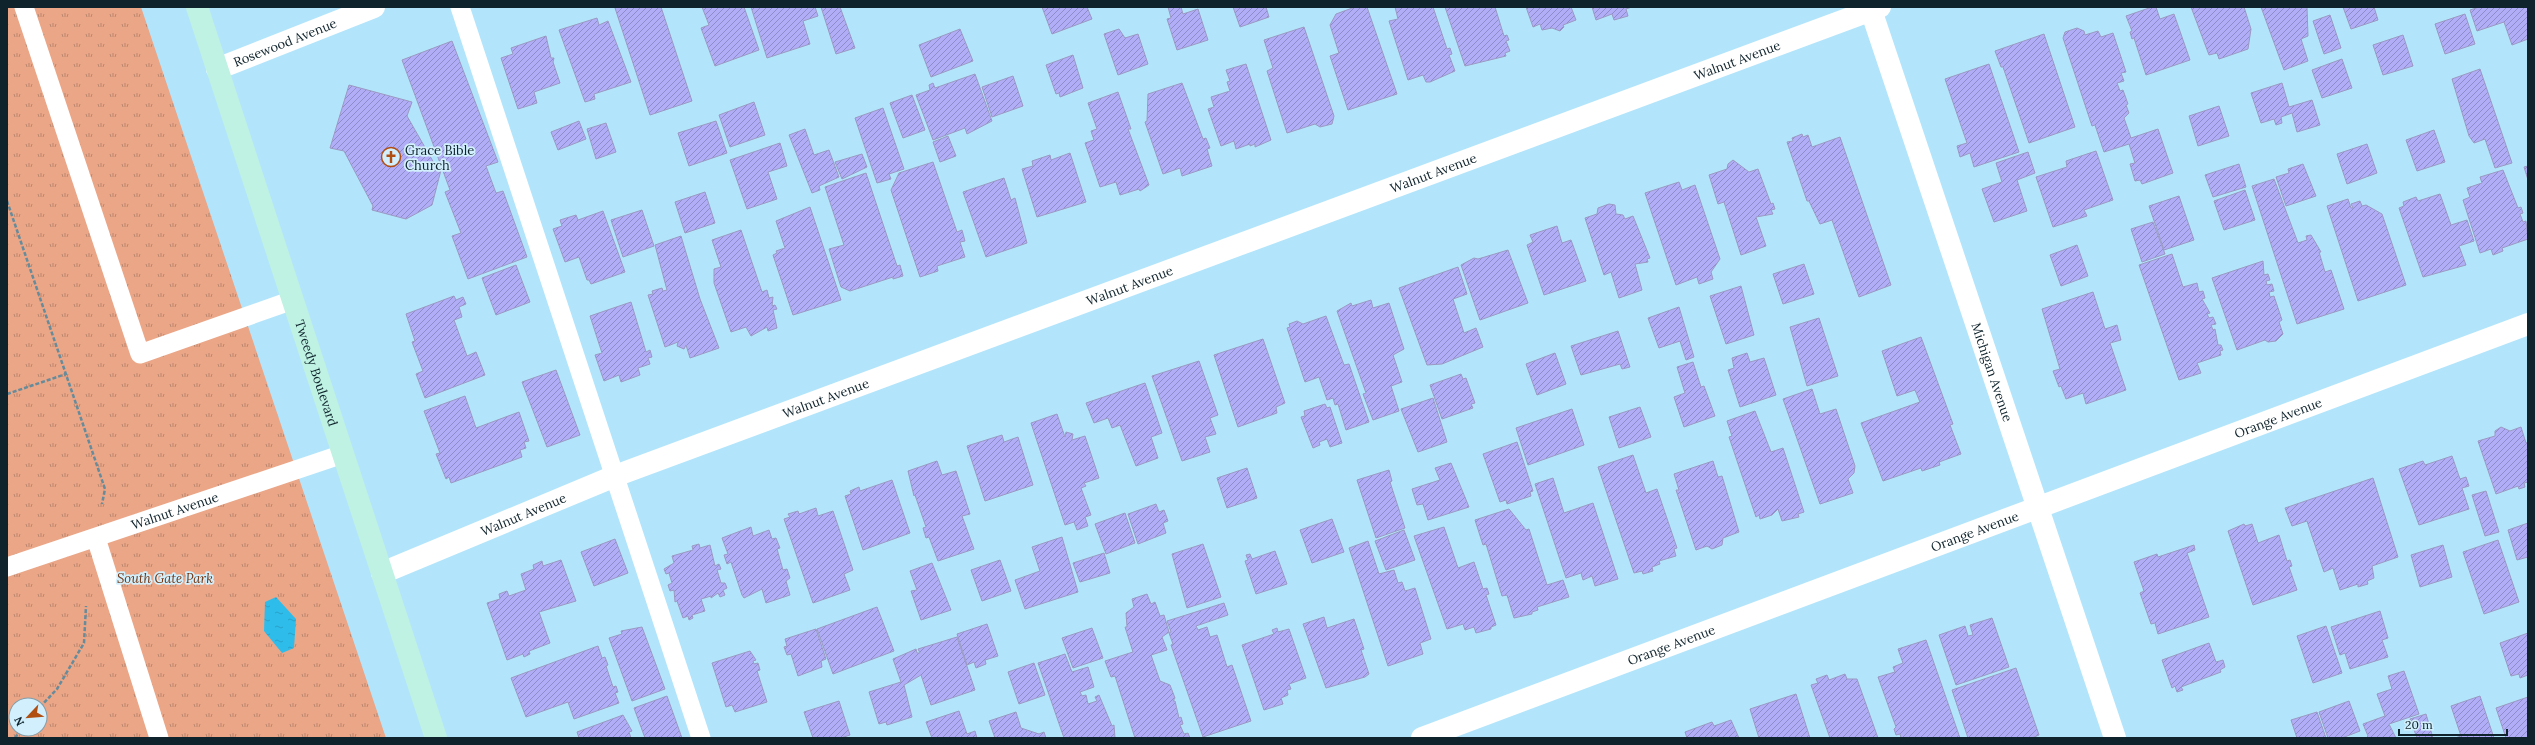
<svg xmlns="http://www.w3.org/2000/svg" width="2535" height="745" font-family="Lora,serif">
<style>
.grass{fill:url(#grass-tufts);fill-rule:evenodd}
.water{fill:url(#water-ripples)}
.building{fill:url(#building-hatch);stroke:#9b99c3}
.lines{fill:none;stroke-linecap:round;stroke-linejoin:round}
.path{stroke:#668b9b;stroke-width:2.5;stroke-dasharray:4 2;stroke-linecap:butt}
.service{stroke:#fff;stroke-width:19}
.minor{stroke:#fff;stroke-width:22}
.secondary{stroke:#bff2e2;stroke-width:22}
.labels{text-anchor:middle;stroke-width:3.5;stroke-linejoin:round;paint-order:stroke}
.street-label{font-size:13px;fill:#0f232c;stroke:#d1effc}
.poi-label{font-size:13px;fill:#0f232c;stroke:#d1effc;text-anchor:start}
.park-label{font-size:13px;font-style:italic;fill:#723513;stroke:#d1effc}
</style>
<defs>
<pattern id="grass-tufts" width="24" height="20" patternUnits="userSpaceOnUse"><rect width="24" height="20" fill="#eaa687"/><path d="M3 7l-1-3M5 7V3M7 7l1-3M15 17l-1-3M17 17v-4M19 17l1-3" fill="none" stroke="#bc876f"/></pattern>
<pattern id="water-ripples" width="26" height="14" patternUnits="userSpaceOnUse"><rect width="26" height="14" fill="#2ebceb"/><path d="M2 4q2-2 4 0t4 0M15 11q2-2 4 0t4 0" fill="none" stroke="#28a1ca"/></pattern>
<pattern id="building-hatch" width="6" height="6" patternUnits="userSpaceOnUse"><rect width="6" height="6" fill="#b1adf7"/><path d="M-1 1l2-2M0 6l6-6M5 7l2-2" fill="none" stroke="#8e8cc8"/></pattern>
</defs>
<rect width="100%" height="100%" fill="#b2e5fb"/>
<path class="grass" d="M7 7H141L386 738H7ZM16 705H40V729H16Z"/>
<polygon class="water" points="276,597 296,619 294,648 282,653 264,631 265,602"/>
<g class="building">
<polygon points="618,7 661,7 692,101 650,115 615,8"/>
<polygon points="702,7 744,7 759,50 715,66 701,28 709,25"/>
<polygon points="751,7 815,7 818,16 803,21 810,44 767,58"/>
<polygon points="821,7 840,7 855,48 836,54"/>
<polygon points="1042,7 1087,7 1092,19 1052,34"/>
<polygon points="1168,7 1181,7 1183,14 1198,9 1208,40 1177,50 1167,19 1171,18"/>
<polygon points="1233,7 1266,7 1269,17 1240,27"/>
<polygon points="1355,7 1367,7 1397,94 1348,110 1330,56 1339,53 1330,25 1336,14"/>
<polygon points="1395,7 1433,7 1447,49 1450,48 1452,54 1449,55 1455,71 1430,82 1426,82 1423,75 1408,80 1389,21 1398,19"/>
<polygon points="1445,7 1495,7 1504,36 1507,35 1509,40 1506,41 1510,51 1505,53 1506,56 1465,66"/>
<polygon points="1526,7 1571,7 1576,20 1563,25 1564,27 1560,31 1552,28 1542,30 1540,24 1533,27"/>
<polygon points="1592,7 1632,7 1626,9 1628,16 1614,20 1612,14 1596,20"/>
<polygon points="2152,7 2156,7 2160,19 2174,14 2190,60 2146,75 2134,38 2132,39 2130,32 2132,31 2126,16"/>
<polygon points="2191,7 2244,7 2251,29 2248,49 2219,59 2217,53 2209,55"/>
<polygon points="2261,7 2307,7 2308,36 2301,39 2308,61 2284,70"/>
<polygon points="2343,7 2374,7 2378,20 2351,29"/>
<polygon points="2479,7 2528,7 2528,39 2512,45 2504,22 2477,31 2470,10"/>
<polygon points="2465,14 2475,44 2445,54 2435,24"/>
<polygon points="2330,15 2341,48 2324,54 2313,21"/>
<polygon points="597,18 599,25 608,21 631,82 594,94 595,99 585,102 559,30"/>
<polygon points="1304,27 1334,116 1332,124 1320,127 1315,124 1287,133 1267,71 1273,68 1264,40"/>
<polygon points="2077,28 2084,31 2085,35 2098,31 2101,37 2113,33 2126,72 2121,73 2124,81 2117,83 2120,91 2123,90 2128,104 2126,105 2129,113 2124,118 2131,138 2158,129 2173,173 2142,184 2140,180 2135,181 2130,164 2135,163 2129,144 2104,152 2095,125 2092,126 2063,38 2065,32"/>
<polygon points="960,29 973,61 931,77 919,45"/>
<polygon points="1119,29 1125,38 1138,34 1148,64 1118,75 1104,34"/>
<polygon points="2044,34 2075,127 2029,143 2003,67 2001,67 1995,51"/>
<polygon points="2403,35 2413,66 2383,75 2373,45"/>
<polygon points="546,36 551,58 554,58 553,62 560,83 534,92 537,103 518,109 501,58 513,54 511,48"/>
<polygon points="452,41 498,162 486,166 496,193 503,191 527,257 468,279 452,236 461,233 445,192 450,190 402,60"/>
<polygon points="1073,55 1083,88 1060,97 1059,93 1056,94 1046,65"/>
<polygon points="2342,59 2352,88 2322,98 2312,70"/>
<polygon points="1246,64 1271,140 1255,147 1255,144 1250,146 1250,144 1236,149 1234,141 1221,146 1208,109 1214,107 1211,97 1230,91 1227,82 1230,81 1226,70"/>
<polygon points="1989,64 2019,152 1974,167 1970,153 1960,157 1957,146 1967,143 1945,79"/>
<polygon points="2480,69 2512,163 2495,168 2485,139 2474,143 2469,136 2452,79"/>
<polygon points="975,74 992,121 967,134 965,128 933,140 916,95 930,90 929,85 933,83 935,88"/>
<polygon points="1013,76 1023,106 992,117 982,87"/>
<polygon points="1182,83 1203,139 1206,138 1210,148 1207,149 1212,166 1182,176 1180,168 1163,174 1145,122 1147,121 1148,94"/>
<polygon points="2282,83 2289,107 2312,100 2320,125 2297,132 2292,113 2281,117 2282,123 2276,125 2274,119 2261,123 2251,93"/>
<polygon points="349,85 412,102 407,116 438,170 441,170 432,205 406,219 372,210 373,206 344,151 330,148"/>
<polygon points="1118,92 1131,129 1128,129 1149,185 1140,191 1139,189 1120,195 1116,182 1100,187 1085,143 1094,140 1091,131 1097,129 1088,103"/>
<polygon points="912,95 925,130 903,138 890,103"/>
<polygon points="754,102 765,135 730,147 719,115"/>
<polygon points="2219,106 2229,136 2198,146 2189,116"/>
<polygon points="883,108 904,169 889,174 891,179 877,183 855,118"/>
<polygon points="579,121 586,139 558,150 551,132"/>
<polygon points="716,121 727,153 689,166 678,133"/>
<polygon points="606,123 616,152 596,159 587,129"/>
<polygon points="805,129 814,155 829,150 839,177 819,186 820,190 812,193 789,135"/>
<polygon points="2434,130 2445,162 2417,171 2406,140"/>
<polygon points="1802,134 1803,137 1808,135 1812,147 1840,137 1891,285 1859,297 1832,220 1820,224 1809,201 1807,201 1787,142 1793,141 1792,138"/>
<polygon points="948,136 956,156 940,162 933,142"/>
<polygon points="780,143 787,166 768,172 777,199 747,209 730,160"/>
<polygon points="2367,144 2377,173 2347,184 2337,154"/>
<polygon points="2096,151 2113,200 2084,210 2087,216 2053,227 2036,177 2067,167 2066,161"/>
<polygon points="2028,152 2035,173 2017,180 2027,211 1994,222 1982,189 2002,182 1996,163"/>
<polygon points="1070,153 1086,202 1037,217 1022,169 1033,166 1032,161 1050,155 1051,160"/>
<polygon points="862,154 867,167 842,179 835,162"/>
<polygon points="1733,160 1749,172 1758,169 1771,204 1773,203 1775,209 1771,210 1773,214 1756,217 1766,246 1741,255 1724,202 1718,204 1709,175 1727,169 1728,164"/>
<polygon points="933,162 957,232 962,230 965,241 960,242 965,257 937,266 938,271 920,277 891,190 899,173"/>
<polygon points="2239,164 2246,187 2213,197 2205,175"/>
<polygon points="2303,164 2316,196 2286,206 2276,177 2289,173 2288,169"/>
<polygon points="2528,166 2528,180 2524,167"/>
<polygon points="2503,170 2518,208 2521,207 2523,213 2520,214 2523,222 2526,221 2528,239 2502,248 2503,251 2493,255 2491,249 2480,253 2463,200 2470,197 2467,188 2482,183 2480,177"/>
<polygon points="866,173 897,266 900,265 903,276 893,279 893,277 850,291 841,287 829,249 844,245 825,187"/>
<polygon points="1004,178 1011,200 1015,198 1027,243 986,257 963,192"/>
<polygon points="2274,179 2298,243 2307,240 2306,236 2311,235 2321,252 2319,252 2325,272 2331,270 2344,309 2297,324 2252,186"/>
<polygon points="1679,182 1682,190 1695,185 1720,259 1711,272 1713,279 1699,284 1697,277 1676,285 1645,193"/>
<polygon points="2245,190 2255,220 2224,230 2214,201"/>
<polygon points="705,192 715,223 685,233 675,202"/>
<polygon points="2440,194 2451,225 2467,220 2474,241 2459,246 2466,265 2423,277 2399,208 2404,206 2403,202 2416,197 2418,201"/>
<polygon points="2179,196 2194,240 2164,250 2149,206"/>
<polygon points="2348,199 2351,208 2353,208 2351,204 2360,201 2362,206 2366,205 2382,214 2406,285 2358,301 2327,206"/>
<polygon points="1609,204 1615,205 1616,214 1623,215 1625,219 1633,216 1650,258 1647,259 1648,262 1635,264 1642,290 1619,298 1611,272 1604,275 1585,218 1597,214 1598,208"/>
<polygon points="810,207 841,300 793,315 773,255 777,253 776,251 785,248 776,221"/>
<polygon points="642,210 654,246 623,257 611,220"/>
<polygon points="603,211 625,272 591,284 589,280 587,280 579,257 565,262 553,229 562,226 560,220 576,215 578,220"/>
<polygon points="2153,222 2165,254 2142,262 2131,229"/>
<polygon points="1557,226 1562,243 1571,240 1586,281 1544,295 1527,245 1533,242 1530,235"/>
<polygon points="741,230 762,292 767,290 769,298 773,297 772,306 775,305 777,309 773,310 777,328 768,331 767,327 751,336 746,327 731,332 714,283 714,269 721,267 712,240"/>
<polygon points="681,236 700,299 719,348 690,358 686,345 684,349 677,346 678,342 665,347 648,295 653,294 652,291 662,288 663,291 667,290 655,245"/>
<polygon points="2077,245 2088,276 2061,286 2050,255"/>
<polygon points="1508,250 1528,303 1480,320 1461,265 1474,258 1478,259"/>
<polygon points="2172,254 2183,287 2197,283 2199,292 2203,291 2205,298 2202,299 2210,313 2207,314 2209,318 2213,317 2216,324 2211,325 2213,330 2215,329 2218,345 2221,345 2223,350 2220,351 2221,355 2197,363 2201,373 2179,380 2139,265"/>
<polygon points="2263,261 2264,275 2268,274 2270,280 2266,281 2267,285 2272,284 2274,291 2269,292 2270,297 2274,296 2282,320 2279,322 2283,334 2276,341 2268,342 2265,340 2237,350 2212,278"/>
<polygon points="1804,264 1814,294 1783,304 1773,274"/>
<polygon points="516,265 530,302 496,315 482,278"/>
<polygon points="1458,267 1467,294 1453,299 1464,333 1476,328 1483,347 1442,364 1427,365 1399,288"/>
<polygon points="1741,286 1754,335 1726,344 1710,296"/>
<polygon points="2093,292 2105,329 2117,325 2121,340 2110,343 2126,390 2086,404 2083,393 2066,399 2061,386 2059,387 2053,371 2060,369 2042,309"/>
<polygon points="454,296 456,300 463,297 466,304 459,307 462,317 454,320 467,356 476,352 485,375 425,398 416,374 423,371 412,342 415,341 406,314"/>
<polygon points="1371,300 1373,308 1389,303 1404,349 1393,355 1402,382 1391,386 1399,411 1373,420 1363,394 1366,393 1337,311 1351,303 1352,306"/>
<polygon points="631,302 646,352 650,350 652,357 648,358 650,364 638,368 640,375 621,382 619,375 604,381 595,355 602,353 590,316"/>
<polygon points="1679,307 1694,357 1686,360 1680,341 1659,348 1648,318"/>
<polygon points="1326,316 1344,365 1349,364 1369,422 1346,430 1338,404 1335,405 1333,398 1327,400 1319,377 1305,382 1287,328 1290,327 1289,324 1297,321 1303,324"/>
<polygon points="1819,318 1838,376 1807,386 1790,327"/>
<polygon points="1618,331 1630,367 1622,369 1620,364 1581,375 1571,346"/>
<polygon points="1921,337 1953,424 1950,425 1961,454 1939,462 1940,465 1922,471 1921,468 1883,481 1861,423 1920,402 1915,390 1897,396 1882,351"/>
<polygon points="1263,339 1285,403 1276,407 1277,413 1238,427 1214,355"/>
<polygon points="1555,353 1566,384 1537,395 1526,364"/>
<polygon points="1747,353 1750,362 1764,358 1776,395 1740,407 1728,370 1734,368 1732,358"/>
<polygon points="1199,361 1218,415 1210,418 1216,434 1205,437 1210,452 1182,461 1152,376"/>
<polygon points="1693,362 1701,387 1704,386 1715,416 1684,427 1674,397 1685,393 1677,367"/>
<polygon points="556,370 580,435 547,447 522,382"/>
<polygon points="1461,374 1463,379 1466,378 1475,403 1471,404 1473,408 1442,419 1430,385"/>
<polygon points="1145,383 1162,433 1151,437 1158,458 1136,466 1120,425 1112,428 1108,418 1094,423 1086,403"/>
<polygon points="1812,389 1820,414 1836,409 1855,466 1854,473 1848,479 1853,493 1820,504 1783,399"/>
<polygon points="465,396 476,428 519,412 529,441 524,442 526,448 520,450 522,457 451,483 449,477 446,479 436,454 440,453 424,411"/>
<polygon points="1433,398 1447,442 1418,452 1401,409"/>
<polygon points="1325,404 1327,408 1330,407 1342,443 1330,447 1327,439 1319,442 1320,445 1313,448 1301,417 1305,416 1304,411"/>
<polygon points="1640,407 1651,437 1619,448 1609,417"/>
<polygon points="1572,409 1584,445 1528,465 1516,428"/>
<polygon points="1755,411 1771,452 1783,448 1804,512 1798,514 1799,517 1782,521 1778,509 1772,515 1760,519 1759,515 1756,517 1729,437 1732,436 1727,421"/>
<polygon points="1057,414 1065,437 1066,432 1073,434 1072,440 1085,436 1099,478 1084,483 1086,486 1081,488 1091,515 1085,517 1088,526 1077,530 1074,522 1065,525 1031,423"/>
<polygon points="2501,427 2510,431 2521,427 2526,443 2528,442 2528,482 2524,483 2525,487 2519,489 2518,486 2496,494 2478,441 2495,436 2495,431"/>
<polygon points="1002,435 1004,442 1018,437 1033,485 985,501 967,446"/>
<polygon points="1517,442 1533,491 1530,492 1531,496 1507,504 1506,500 1500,502 1483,454"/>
<polygon points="1633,455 1646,493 1657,489 1677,548 1674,549 1676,556 1659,561 1660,564 1652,567 1653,571 1643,574 1642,571 1634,573 1598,467"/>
<polygon points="2452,456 2460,479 2466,477 2469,486 2462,488 2469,509 2419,525 2399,469 2423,461 2425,465"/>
<polygon points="937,461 942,475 956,471 970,514 962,516 974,549 938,561 929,537 926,538 923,528 926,527 915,495 914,496 908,471"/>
<polygon points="1713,461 1718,477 1722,476 1739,532 1723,538 1722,545 1712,549 1707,546 1696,550 1676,490 1679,490 1674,474"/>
<polygon points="1451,463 1469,507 1428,520 1423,504 1417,505 1412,489 1440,480 1435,468"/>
<polygon points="1247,468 1257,498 1227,508 1217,478"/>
<polygon points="1389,470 1392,481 1390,482 1405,528 1376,538 1357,480"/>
<polygon points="1553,478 1564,513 1593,503 1618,579 1595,586 1592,576 1583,580 1581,573 1566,578 1535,484"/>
<polygon points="2373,478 2398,557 2372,566 2374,578 2367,581 2368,584 2358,587 2358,584 2340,590 2333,568 2324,572 2307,521 2292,526 2285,508"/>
<polygon points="892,480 910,533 863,550 845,496 851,494 850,491 859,487 860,491"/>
<polygon points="2486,491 2499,532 2485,536 2472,495"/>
<polygon points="1156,504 1159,512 1164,510 1168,521 1163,523 1166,533 1138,544 1128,514"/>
<polygon points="816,508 818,516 833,511 853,570 844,574 850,590 813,603 784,519 790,517 788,514 798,511 799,514"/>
<polygon points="1509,509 1526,530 1529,529 1547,585 1563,580 1569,597 1537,607 1538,610 1532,612 1532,614 1514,618 1507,595 1502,596 1486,544 1483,545 1475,520"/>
<polygon points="1125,513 1135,543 1106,554 1095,524"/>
<polygon points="1332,519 1344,552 1312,563 1300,530"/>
<polygon points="2528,523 2528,557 2517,560 2508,530"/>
<polygon points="2244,524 2245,526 2252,524 2258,543 2279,535 2287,561 2290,560 2292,566 2289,567 2297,590 2253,605 2228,531"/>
<polygon points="751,527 753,536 769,530 772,539 776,538 780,548 777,549 783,570 787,569 790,578 786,581 790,595 766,603 762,589 744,598 742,595 731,562 727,564 724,555 728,554 722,538"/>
<polygon points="1444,527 1458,568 1474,562 1483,589 1487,588 1489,594 1486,595 1496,625 1491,627 1491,629 1476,633 1474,627 1465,630 1463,624 1447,629 1414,536"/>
<polygon points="1404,530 1415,560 1386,570 1375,541"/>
<polygon points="1062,537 1078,592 1025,609 1015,580 1040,571 1032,547"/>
<polygon points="615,539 628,573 594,586 581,552"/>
<polygon points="2498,540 2519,602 2484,614 2463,552"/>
<polygon points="1368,541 1379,574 1394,570 1398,583 1402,582 1405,591 1415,588 1431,639 1420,643 1423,654 1388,666 1349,548"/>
<polygon points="699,544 700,548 710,545 715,566 719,564 721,569 717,570 721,583 725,583 727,588 723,590 725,595 720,597 718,593 711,598 711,596 701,599 705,611 692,615 693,618 689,620 688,616 683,618 677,601 675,602 674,590 670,591 668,585 672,583 669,573 666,574 664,569 674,563 672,556 693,550 692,546"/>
<polygon points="1203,544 1221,597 1187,608 1172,554"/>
<polygon points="2194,545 2195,550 2187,553 2209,617 2158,634 2155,623 2151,624 2140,593 2144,591 2134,562 2157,554 2158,557"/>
<polygon points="2443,545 2452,577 2420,587 2411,555"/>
<polygon points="1275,551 1287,584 1256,594 1245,561 1248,560 1246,555 1250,554 1252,559"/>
<polygon points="1104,553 1110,573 1080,582 1073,563"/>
<polygon points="561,560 576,601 539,612 550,643 529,651 530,654 524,657 523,654 507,660 487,603 500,599 499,594 507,591 509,596 526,590 521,574 534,569 533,565 542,561 543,566"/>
<polygon points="1000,560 1011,591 982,601 971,570"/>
<polygon points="932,563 951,610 921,620 911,591 917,590 910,571"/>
<polygon points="1147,594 1151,604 1155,602 1160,616 1164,615 1169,632 1162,637 1167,650 1151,655 1160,681 1170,685 1175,698 1173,701 1175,701 1179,718 1181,717 1183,724 1180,725 1184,734 1188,733 1190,738 1135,738 1115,676 1111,677 1105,661 1133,652 1125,627 1127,627 1126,613 1134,607 1132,599"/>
<polygon points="1224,603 1228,615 1196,626 1198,630 1207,627 1210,637 1217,635 1227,667 1232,665 1251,721 1203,737 1171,645 1173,644 1169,633 1171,632 1167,621"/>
<polygon points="877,607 894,651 833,674 817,629"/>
<polygon points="2380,611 2388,638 2382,640 2388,657 2350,669 2345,653 2340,655 2331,627"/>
<polygon points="1324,617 1327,628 1354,619 1364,649 1361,650 1369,674 1365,677 1326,688 1303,624"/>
<polygon points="1992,618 2009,667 1956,685 1939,635 1965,626 1968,636 1973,635 1970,625"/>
<polygon points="987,624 998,656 985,660 986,664 976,668 974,662 967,665 957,634"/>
<polygon points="2326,626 2342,673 2313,683 2297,636"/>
<polygon points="642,627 665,689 632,701 609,638 622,634 621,631"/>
<polygon points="1092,628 1103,658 1073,668 1062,638"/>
<polygon points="1277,628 1278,632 1289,629 1306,678 1289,684 1291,689 1287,690 1288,695 1281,698 1283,704 1264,710 1242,645 1274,634 1272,630"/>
<polygon points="816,629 826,659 821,661 822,667 798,676 791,654 787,655 784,647 787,646 785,639"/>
<polygon points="2528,633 2528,675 2520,678 2519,674 2511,676 2500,643"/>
<polygon points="957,637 975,690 931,705 921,675 904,685 912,717 887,725 886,722 879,724 869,692 901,682 893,659 916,649 917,653 920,653 918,649"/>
<polygon points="1926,640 1960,738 1901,738 1900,734 1896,735 1894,729 1896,727 1878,677 1895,672 1893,667 1903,663 1898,649"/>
<polygon points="2209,643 2216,662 2223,660 2225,667 2220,670 2221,672 2181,687 2183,690 2177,692 2175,686 2172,688 2162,660"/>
<polygon points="598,646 602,658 605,657 608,665 606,666 613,687 616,686 618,692 615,693 619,703 574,719 568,702 526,717 511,678"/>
<polygon points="750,651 756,660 753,661 754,664 758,663 760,670 757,671 767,702 735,712 732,705 726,707 712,663"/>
<polygon points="1065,654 1072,672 1088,667 1094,687 1080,692 1082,696 1086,695 1088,704 1097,701 1095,697 1099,695 1112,726 1114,725 1115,738 1064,738 1038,663"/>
<polygon points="1034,663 1045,695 1019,704 1008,672"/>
<polygon points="2016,668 2039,735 2032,738 1968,738 1952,690"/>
<polygon points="2404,671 2419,714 2389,724 2396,738 2366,738 2368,736 2363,724 2385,716 2377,694 2392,689 2388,676"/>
<polygon points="1845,674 1847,679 1857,679 1878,738 1830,738 1811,685 1818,683 1816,679 1827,675 1829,680"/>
<polygon points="1796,694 1810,738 1759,738 1750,709"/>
<polygon points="667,696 682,738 645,738 634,708"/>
<polygon points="2480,696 2494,738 2455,738 2461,736 2451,706"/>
<polygon points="2528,697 2528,738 2506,738 2496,708"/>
<polygon points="839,701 850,735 841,738 813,738 804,712"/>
<polygon points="2349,701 2360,731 2342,738 2328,738 2319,712"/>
<polygon points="959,711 967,734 975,731 977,738 932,738 926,722"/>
<polygon points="1016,712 1021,728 1039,734 1044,732 1046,738 995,738 989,721"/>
<polygon points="2317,712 2326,738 2297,738 2291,720"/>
<polygon points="2426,714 2433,738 2417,738 2410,719"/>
<polygon points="623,715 632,731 629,732 631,738 579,738 577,732"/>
<polygon points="1731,720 1739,738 1687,738 1685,732 1712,722 1714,726"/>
</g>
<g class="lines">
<g class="path">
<polyline points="7,201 105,489 102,504"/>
<polyline points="7,394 66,374"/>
<polyline points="40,707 57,689 84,643 86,606"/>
<polyline points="15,738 21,729"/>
</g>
<g class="service">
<polyline points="24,7 140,354 293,300"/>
<polyline points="460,7 701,738"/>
<polyline points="96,538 159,738"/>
<path id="s1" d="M7 567 343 454"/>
</g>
<g class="minor">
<path id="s2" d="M1870 7 2115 738"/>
<path id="s3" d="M217 69 374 7"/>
<path id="s4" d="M382 573 615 476 1880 7"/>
<path id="s5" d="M1422 738 2528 324"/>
</g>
<path class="secondary" id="s6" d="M197 7 436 738"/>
</g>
<defs>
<g id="church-ring" transform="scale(1)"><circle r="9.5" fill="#d1effc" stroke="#b14f12" stroke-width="1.5"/><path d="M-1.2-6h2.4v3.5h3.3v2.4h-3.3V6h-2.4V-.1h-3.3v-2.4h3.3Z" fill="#b14f12"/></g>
</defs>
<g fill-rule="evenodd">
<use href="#church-ring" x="391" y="157"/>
</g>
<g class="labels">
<g class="street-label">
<text dy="5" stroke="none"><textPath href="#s3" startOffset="73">Rosewood Avenue</textPath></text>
<text dy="5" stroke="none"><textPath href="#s4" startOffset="1449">Walnut Avenue</textPath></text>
<text dy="5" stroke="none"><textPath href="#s4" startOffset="1125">Walnut Avenue</textPath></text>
<text dy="5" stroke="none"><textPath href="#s4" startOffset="801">Walnut Avenue</textPath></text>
<text dy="5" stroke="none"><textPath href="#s6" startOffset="385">Tweedy Boulevard</textPath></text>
<text dy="5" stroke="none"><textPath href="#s2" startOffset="385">Michigan Avenue</textPath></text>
<text dy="5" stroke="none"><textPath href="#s4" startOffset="477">Walnut Avenue</textPath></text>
<text dy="5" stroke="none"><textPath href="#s5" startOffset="914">Orange Avenue</textPath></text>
<text dy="5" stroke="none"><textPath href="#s1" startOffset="177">Walnut Avenue</textPath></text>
<text dy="5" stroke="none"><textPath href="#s4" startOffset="153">Walnut Avenue</textPath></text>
<text dy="5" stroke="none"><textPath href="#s5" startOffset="590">Orange Avenue</textPath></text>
<text dy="5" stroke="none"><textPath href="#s5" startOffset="266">Orange Avenue</textPath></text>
</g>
<g class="poi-label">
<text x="405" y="155">Grace Bible<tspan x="405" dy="15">Church</tspan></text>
</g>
<g class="park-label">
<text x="165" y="583">South Gate Park</text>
</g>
</g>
<rect width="2535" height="745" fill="none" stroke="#0f232c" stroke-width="16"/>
<g transform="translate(28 717) rotate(244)"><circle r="19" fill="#d1effc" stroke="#839da9"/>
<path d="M0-3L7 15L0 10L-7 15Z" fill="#b14f12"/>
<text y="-6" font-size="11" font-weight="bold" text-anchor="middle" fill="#0f232c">N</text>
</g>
<path d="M2399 729v6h108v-6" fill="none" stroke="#0f232c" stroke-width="2"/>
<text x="2405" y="729" font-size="12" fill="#0f232c" stroke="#d1effc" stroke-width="3" paint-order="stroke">20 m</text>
</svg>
